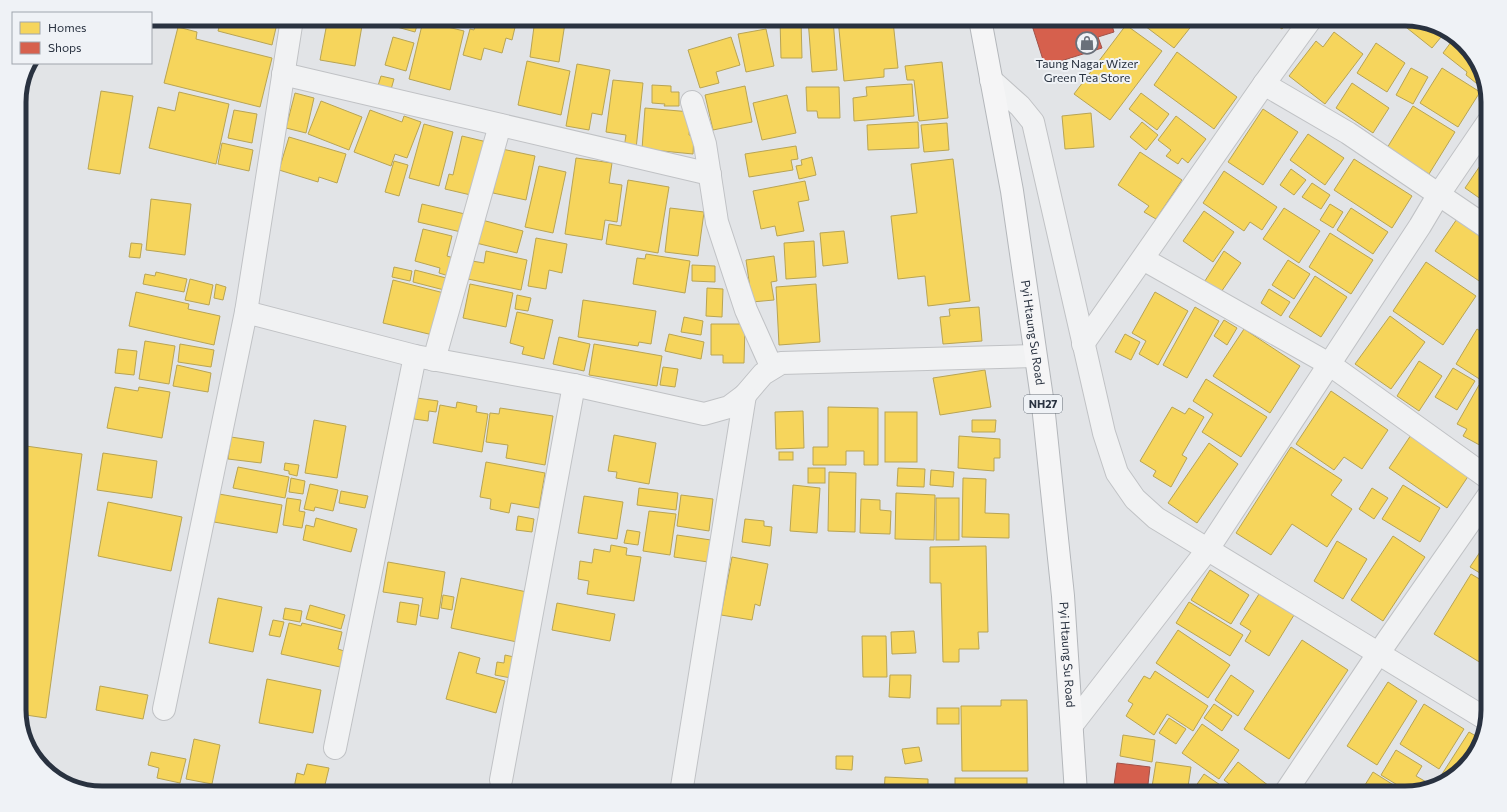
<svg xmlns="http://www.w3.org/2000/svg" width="1507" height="812" font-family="Commissioner,sans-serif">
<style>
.homes{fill:#f6d55c;stroke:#b8a454}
.shops{fill:#d6604d;stroke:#a25249}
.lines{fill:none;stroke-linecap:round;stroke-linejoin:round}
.minor-casing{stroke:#c0c2c5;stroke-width:24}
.highway-casing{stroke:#b4b7bb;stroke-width:24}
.minor{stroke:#f1f2f3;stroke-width:22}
.highway{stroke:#f5f5f6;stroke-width:22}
.labels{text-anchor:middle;stroke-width:4;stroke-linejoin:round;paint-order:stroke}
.shield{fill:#eff2f6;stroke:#646c77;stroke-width:1}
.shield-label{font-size:11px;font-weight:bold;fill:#293240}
.poi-label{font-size:12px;fill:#293240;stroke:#eff2f6}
.street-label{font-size:12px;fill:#293240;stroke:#eff2f6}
.rim{fill:none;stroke:#293240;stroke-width:5}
</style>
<rect width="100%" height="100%" fill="#e2e4e7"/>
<g class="homes">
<polygon points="221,19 278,19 272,45 218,31"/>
<polygon points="335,19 363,20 355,66 320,60 327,23 334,24"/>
<polygon points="400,19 419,19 415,32 397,27"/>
<polygon points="477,19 517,19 512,40 506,38 502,53 484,48 481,60 463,55 470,29 474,30"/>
<polygon points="535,19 565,23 559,62 530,57"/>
<polygon points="617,19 636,19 636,23 616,21"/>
<polygon points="780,19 801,19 802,58 781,58"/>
<polygon points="808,19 833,19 837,70 812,72"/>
<polygon points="838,19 886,19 887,22 893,21 898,68 884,69 884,77 844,81"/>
<polygon points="1144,19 1197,19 1174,48 1141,23"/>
<polygon points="1210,19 1222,19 1218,25"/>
<polygon points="1268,19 1289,19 1282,29"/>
<polygon points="423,21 464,31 450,90 409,79"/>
<polygon points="1413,21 1442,28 1446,31 1432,48 1407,28"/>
<polygon points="1126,25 1162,51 1110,120 1074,94"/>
<polygon points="178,27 197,32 196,39 272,58 260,107 164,83"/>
<polygon points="766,29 774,66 746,72 738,34"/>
<polygon points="1334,32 1363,54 1325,104 1289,76 1316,41 1323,47"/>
<polygon points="393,37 414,43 406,71 385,65"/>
<polygon points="731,37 740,65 716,72 719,83 700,88 688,50"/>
<polygon points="1454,38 1474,56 1483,84 1481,87 1466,75 1467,72 1443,53"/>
<polygon points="1376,43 1405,63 1387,92 1357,73"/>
<polygon points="1177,52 1237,97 1214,129 1154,85"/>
<polygon points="527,61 570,71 561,115 518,105"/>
<polygon points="942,62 948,118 919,121 914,80 907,80 905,66"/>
<polygon points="577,64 610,70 602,115 592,113 589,130 566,126"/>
<polygon points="1411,68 1428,77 1413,104 1396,95"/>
<polygon points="1442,68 1480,92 1458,127 1420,103"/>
<polygon points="381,76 394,79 390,93 377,89"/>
<polygon points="613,80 643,83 636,149 624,148 626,135 606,132"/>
<polygon points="1352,83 1389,108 1373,133 1336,108"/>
<polygon points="912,84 914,116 854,121 853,98 867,96 866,87"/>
<polygon points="652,85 671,86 671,92 679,92 679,106 664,106 665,104 652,103"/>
<polygon points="745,86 752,122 713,130 705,95"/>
<polygon points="806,87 839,87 840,118 818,118 817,111 807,111"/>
<polygon points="101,91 133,96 120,174 88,169"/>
<polygon points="179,92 229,104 216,164 149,148 158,107 175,111"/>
<polygon points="295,93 314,98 306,133 286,128"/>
<polygon points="1141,93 1169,114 1157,130 1129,109"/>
<polygon points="787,95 796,133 762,140 753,103"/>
<polygon points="321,101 362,117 349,150 308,134"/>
<polygon points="1413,106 1455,132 1429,174 1387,148"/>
<polygon points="645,108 691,112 689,135 694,136 693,154 642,149"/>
<polygon points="1263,109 1298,132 1263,185 1228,162"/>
<polygon points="234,110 257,114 252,143 228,138"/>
<polygon points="370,110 402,122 404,116 421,122 407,158 395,154 391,166 354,152"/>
<polygon points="1091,113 1094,147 1065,149 1062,116"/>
<polygon points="1176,116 1206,139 1188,163 1182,158 1178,164 1166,156 1171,150 1158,140"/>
<polygon points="918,122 919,148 868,150 867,125"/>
<polygon points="1142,122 1158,135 1146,150 1130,137"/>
<polygon points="947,123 949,150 924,152 921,125"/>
<polygon points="424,124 453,132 439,186 409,178"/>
<polygon points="1308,134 1344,158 1325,185 1290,160"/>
<polygon points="462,136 487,142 475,196 445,189 449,174 453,175"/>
<polygon points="289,137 346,154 337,183 319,177 318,182 279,170"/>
<polygon points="222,143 253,150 249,171 218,164"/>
<polygon points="796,146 798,159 791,160 793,170 749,177 745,154"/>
<polygon points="502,149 535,156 526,200 493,193"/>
<polygon points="1140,152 1182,180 1156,219 1144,212 1149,206 1118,185"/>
<polygon points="1488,154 1488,204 1465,188"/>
<polygon points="812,157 816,175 799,179 796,166 802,165 801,160"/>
<polygon points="576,158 612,163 609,183 622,185 617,222 605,220 602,240 565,234"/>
<polygon points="953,159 970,301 928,306 925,276 898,279 891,216 917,213 911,164"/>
<polygon points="1354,159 1412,196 1392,228 1334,190"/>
<polygon points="394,161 408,165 399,196 385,192"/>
<polygon points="539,166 566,172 553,233 525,227"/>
<polygon points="1291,169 1306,180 1294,195 1280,185"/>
<polygon points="1224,171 1277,207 1262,230 1250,222 1244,231 1203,203"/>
<polygon points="628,180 669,187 658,253 606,244 609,224 621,226"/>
<polygon points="805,181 809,200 798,202 804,231 777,236 775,226 761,229 753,191"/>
<polygon points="1312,183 1330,195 1321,209 1302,197"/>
<polygon points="151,199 191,204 185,255 146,250"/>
<polygon points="422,204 465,214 461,232 418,222"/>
<polygon points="1330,204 1343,212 1333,228 1320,220"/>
<polygon points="670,208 704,212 698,256 665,252"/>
<polygon points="1284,208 1320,231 1299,263 1263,239"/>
<polygon points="1351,208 1388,232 1373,254 1337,230"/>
<polygon points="1204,211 1234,232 1213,262 1183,241"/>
<polygon points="1459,216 1488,236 1488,287 1435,251"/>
<polygon points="482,220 523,231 517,253 476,243"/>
<polygon points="423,229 452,236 447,256 457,259 452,277 439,273 440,268 415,261"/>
<polygon points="844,231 848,263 823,266 820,233"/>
<polygon points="1330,233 1373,260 1351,294 1309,267"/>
<polygon points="536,238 567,244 562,273 549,270 546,289 528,286"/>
<polygon points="814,241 816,277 786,279 784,243"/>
<polygon points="131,243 142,244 140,258 129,257"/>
<polygon points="486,251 527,260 521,290 468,279 472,261 484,263"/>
<polygon points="1224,251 1241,263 1219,295 1203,284"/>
<polygon points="646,254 690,261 685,293 633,284 637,258 645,259"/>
<polygon points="774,256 777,281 771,282 774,300 752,302 746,260"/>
<polygon points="1288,260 1310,274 1294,299 1272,285"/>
<polygon points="1426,262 1476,296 1443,345 1393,311"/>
<polygon points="692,265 715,266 715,282 692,281"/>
<polygon points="394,267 412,271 410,281 392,277"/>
<polygon points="415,270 450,279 448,291 413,282"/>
<polygon points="156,272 187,279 184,292 143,284 145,274 155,276"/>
<polygon points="1315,276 1347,297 1321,337 1289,317"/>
<polygon points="190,279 213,285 209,305 185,300"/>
<polygon points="393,280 448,294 437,336 383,323"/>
<polygon points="216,284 226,287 223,300 214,298"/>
<polygon points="470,284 513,293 506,327 463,318"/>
<polygon points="816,284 820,342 779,345 776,287"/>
<polygon points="707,288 723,289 722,317 706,316"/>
<polygon points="1269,289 1290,302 1281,316 1261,303"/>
<polygon points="136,292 189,304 188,309 220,316 214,345 129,326"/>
<polygon points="1155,292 1188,311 1158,365 1139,354 1146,341 1132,333"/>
<polygon points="517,295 531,298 528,311 515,309"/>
<polygon points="583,300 656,311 651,344 639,342 638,346 578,337"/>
<polygon points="979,307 982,341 943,344 940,317 950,316 949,309"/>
<polygon points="1195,307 1219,321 1187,378 1163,365"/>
<polygon points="517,312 553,320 544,359 522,354 524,347 510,343"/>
<polygon points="1390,316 1425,342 1391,389 1355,364"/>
<polygon points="684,317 703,321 701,335 681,332"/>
<polygon points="1224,320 1237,328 1227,345 1214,336"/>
<polygon points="711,324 745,324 744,363 723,363 723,355 711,355"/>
<polygon points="1244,329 1300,366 1270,413 1213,376"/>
<polygon points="1477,329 1488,336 1488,368 1481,380 1456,364"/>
<polygon points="669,334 704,342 701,359 665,351"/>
<polygon points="1125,334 1140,342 1131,360 1115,352"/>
<polygon points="559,337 590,344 584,371 553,364"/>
<polygon points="145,341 175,346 169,384 139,379"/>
<polygon points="180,344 214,350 211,367 178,362"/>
<polygon points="594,344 662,356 657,386 589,375"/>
<polygon points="118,349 137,351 134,375 115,373"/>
<polygon points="1419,361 1442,376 1419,411 1397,396"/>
<polygon points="177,365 211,373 208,392 173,386"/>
<polygon points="663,367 678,369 675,387 660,385"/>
<polygon points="1453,368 1475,381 1457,410 1435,397"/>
<polygon points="985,370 991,407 940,415 933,378"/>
<polygon points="1206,379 1267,417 1241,457 1202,432 1213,414 1193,401"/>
<polygon points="1479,385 1488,390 1488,444 1485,448 1463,436 1467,429 1457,424"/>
<polygon points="115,387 138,391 139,387 170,392 162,438 107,428"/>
<polygon points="1331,391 1388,430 1362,469 1344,457 1334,470 1296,444"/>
<polygon points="417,398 438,401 436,412 429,411 428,421 414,419"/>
<polygon points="457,402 477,406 476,412 488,414 482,452 433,443 440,405 456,408"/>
<polygon points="828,407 878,408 878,465 864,465 864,451 846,451 846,465 813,465 813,447 828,447"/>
<polygon points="1172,407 1185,414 1189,408 1204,417 1182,455 1187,458 1171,487 1153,476 1156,471 1140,461"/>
<polygon points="500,408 553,416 545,465 506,458 508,445 486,442 490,413 499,414"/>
<polygon points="803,411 804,448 776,449 775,412"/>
<rect x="885" y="412" width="32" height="50"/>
<polygon points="314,420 346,426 337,478 305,473"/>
<polygon points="972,420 996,420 995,432 972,432"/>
<polygon points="1413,432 1471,472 1447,508 1389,468"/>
<polygon points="614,435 656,443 649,484 616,478 617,472 608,471"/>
<polygon points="959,436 1000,439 1000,458 994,458 994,471 958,468"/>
<polygon points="231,437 264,442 261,463 228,459"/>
<polygon points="1209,443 1238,464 1197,523 1168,503"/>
<polygon points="19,445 82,454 46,718 19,714"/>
<polygon points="1291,447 1342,480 1331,495 1352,509 1327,547 1292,524 1271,555 1236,533"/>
<rect x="779" y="452" width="14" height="8"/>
<polygon points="103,453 157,461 152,498 97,490"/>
<polygon points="486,462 545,473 539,508 511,503 509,513 490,509 491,499 480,497"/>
<polygon points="285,463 299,465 297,476 289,474 289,471 284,470"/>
<polygon points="238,467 289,477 285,498 233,488"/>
<rect x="808" y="468" width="17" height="15"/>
<polygon points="898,468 925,469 924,487 897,486"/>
<polygon points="931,470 954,472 953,487 930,485"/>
<polygon points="829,472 856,473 855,532 828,531"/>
<polygon points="291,478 305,481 303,494 289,492"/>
<polygon points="963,478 986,479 985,513 1009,514 1009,538 962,537"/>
<polygon points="310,484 338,490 333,511 315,507 314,511 304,509"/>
<polygon points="793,485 820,488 817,533 790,531"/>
<polygon points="1403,485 1440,508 1420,542 1382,519"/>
<polygon points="639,488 678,493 676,510 637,505"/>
<polygon points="1372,488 1388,498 1374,519 1359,509"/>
<polygon points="341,491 368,496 365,508 339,503"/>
<polygon points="896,493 935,495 934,540 895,539"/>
<polygon points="219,494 282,505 277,533 214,522"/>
<polygon points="681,495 713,499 709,531 677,526"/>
<polygon points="584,496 623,502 617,539 578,533"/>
<polygon points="287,498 301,500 299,511 305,512 302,528 283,525"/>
<rect x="936" y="498" width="23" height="42"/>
<polygon points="861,499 880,500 880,510 891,511 890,534 860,533"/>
<polygon points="108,502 182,517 171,571 98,556"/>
<polygon points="649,511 676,514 670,555 643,551"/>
<polygon points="518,516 534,519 532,532 516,530"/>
<polygon points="316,518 357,529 351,552 303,540 306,525 314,527"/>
<polygon points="745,519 764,521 764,526 772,527 770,546 742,542"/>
<polygon points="627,530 640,532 638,545 624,543"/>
<polygon points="677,535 711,540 708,562 674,557"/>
<polygon points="1393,536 1425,557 1383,621 1351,600"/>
<polygon points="1488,540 1488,578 1470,567"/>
<polygon points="1337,541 1367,559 1343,599 1314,581"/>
<polygon points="611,545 627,548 626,555 641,557 634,601 587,594 589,581 578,579 580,561 592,563 594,549 610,552"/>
<polygon points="986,546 988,632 978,632 979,649 959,649 959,662 943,662 941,583 930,583 930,547"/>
<polygon points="732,557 768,564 760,606 755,604 752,620 721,615"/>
<polygon points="388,562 445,572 438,619 420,616 423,598 383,592"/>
<polygon points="1210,570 1249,595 1231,624 1191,600"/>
<polygon points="1471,574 1488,584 1488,653 1481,663 1434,634"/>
<polygon points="461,578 527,592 517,642 451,628"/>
<polygon points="1259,594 1294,615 1269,656 1245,641 1251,631 1240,624"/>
<polygon points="443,595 454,597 452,610 441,608"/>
<polygon points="218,598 262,607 253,652 209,643"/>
<polygon points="400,602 419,605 416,625 397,622"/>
<polygon points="1189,602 1243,635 1230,656 1176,623"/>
<polygon points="557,603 615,614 610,641 552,630"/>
<polygon points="310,605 345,615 341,629 306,619"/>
<polygon points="285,608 302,611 300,622 283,619"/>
<polygon points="273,620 284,622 280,637 269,635"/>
<polygon points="289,623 301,626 302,623 342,632 338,649 344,651 340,667 281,654"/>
<polygon points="1178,630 1230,665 1208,698 1156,663"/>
<polygon points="914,631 916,653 892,654 891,632"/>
<polygon points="862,636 886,636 887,677 863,677"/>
<polygon points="1302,640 1348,670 1289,759 1244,729"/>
<polygon points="459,652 480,658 476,673 505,681 496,713 446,699"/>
<polygon points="505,655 514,657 511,678 495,675 497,662 504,663"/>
<polygon points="1488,667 1488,685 1480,680"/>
<polygon points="1155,671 1208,706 1193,731 1167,714 1154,735 1126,716 1133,704 1128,701 1144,676 1150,679"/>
<polygon points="890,675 911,675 910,698 889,697"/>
<polygon points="1231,675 1254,691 1238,716 1215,700"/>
<polygon points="267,679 321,690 313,733 259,723"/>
<polygon points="1388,682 1417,701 1377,765 1347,746"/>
<polygon points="100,686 148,695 143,719 96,710"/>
<polygon points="1001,700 1027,700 1028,771 962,771 961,706 1001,706"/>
<polygon points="1214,704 1232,716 1222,731 1204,718"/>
<polygon points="1424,704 1464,729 1439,769 1400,744"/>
<rect x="937" y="708" width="22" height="16"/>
<polygon points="1169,718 1186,729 1176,744 1159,733"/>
<polygon points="1202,724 1239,750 1219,779 1182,753"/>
<polygon points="1469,732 1481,739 1479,747 1447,782 1435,785"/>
<polygon points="1123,735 1155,740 1152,762 1120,756"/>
<polygon points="194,739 220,745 212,784 186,779"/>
<polygon points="919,747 922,761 905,764 902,749"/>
<polygon points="1396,750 1422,766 1416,776 1428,783 1425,788 1409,792 1381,775"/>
<polygon points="151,752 186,759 180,783 157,778 159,768 148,765"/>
<polygon points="836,756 853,756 852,770 836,769"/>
<polygon points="1156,762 1191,767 1187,793 1151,793"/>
<polygon points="1238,762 1269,786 1263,793 1241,793 1224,780"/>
<polygon points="307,764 329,768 323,793 294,788 297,773 304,775"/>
<polygon points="1373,772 1403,791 1402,793 1360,793"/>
<polygon points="1204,774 1232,793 1191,793"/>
<polygon points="885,777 928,779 928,793 884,793"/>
<rect x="955" y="778" width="72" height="15"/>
<polygon points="373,789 395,793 372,793"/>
</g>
<g class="shops">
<polygon points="1030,19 1110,19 1114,32 1098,37 1102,48 1045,66"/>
<polygon points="1117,763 1150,767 1147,793 1113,793"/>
</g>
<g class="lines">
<g class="minor-casing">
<g id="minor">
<polyline points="283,74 710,174"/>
<polyline points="991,80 1020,106 1033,122 1104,433 1117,473 1135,499 1156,518 1486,719"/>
<polyline points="1264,84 1348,133 1488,228"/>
<polyline points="692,102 705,144 717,222 746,310 772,368"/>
<polyline points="1143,259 1329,364 1488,478"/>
<polyline points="246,312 292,19"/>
<polyline points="1083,344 1264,84 1311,19"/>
<polyline points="434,360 500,125"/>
<polyline points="164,709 246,312 415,356 574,385 704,414 729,407 745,395 763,374 781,363 1035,356"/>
<polyline points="1072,725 1208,549 1420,226 1439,194 1488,122"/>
<polyline points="335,748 415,356"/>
<polyline points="501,780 574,385"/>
<polyline points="681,793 745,395"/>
<polyline points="1285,793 1378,654 1488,496"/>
</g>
</g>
<g class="highway-casing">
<g id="highway">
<path id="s1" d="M980 19 1012 191 1043 405 1063 596 1076 793"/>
</g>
</g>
<use href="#minor" class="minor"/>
<use href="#highway" class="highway"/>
</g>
<defs>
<g id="shop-ring" transform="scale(1.15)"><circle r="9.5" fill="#eff2f6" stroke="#6a707a" stroke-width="1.5"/><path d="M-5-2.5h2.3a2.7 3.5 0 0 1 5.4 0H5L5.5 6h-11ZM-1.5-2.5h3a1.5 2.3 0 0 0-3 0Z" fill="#6a707a"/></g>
</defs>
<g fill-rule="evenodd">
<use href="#shop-ring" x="1087" y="43"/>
</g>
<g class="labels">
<rect class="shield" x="1024" y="395" width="38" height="18" rx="3"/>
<g class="shield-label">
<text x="1043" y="408">NH27</text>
</g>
<g class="poi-label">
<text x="1087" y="68">Taung Nagar Wizer<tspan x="1087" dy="14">Green Tea Store</tspan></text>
</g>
<g class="street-label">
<text dy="4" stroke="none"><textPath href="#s1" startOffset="318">Pyi Htaung Su Road</textPath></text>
<text dy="4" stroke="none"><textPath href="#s1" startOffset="642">Pyi Htaung Su Road</textPath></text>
</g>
</g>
<path d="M0 0H1507V812H0ZM102 26H1405A76 76 0 0 1 1481 102V710A76 76 0 0 1 1405 786H102A76 76 0 0 1 26 710V102A76 76 0 0 1 102 26Z" fill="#eff2f6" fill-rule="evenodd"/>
<path class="rim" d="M102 26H1405A76 76 0 0 1 1481 102V710A76 76 0 0 1 1405 786H102A76 76 0 0 1 26 710V102A76 76 0 0 1 102 26Z"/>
<rect x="12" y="12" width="140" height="52" fill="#eff2f6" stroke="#a0a5ad"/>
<rect x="20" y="22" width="20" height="12" fill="#f6d55c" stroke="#a0a5ad"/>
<text x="48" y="32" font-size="12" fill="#293240">Homes</text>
<rect x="20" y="42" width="20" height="12" fill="#d6604d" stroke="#a0a5ad"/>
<text x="48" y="52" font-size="12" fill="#293240">Shops</text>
</svg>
